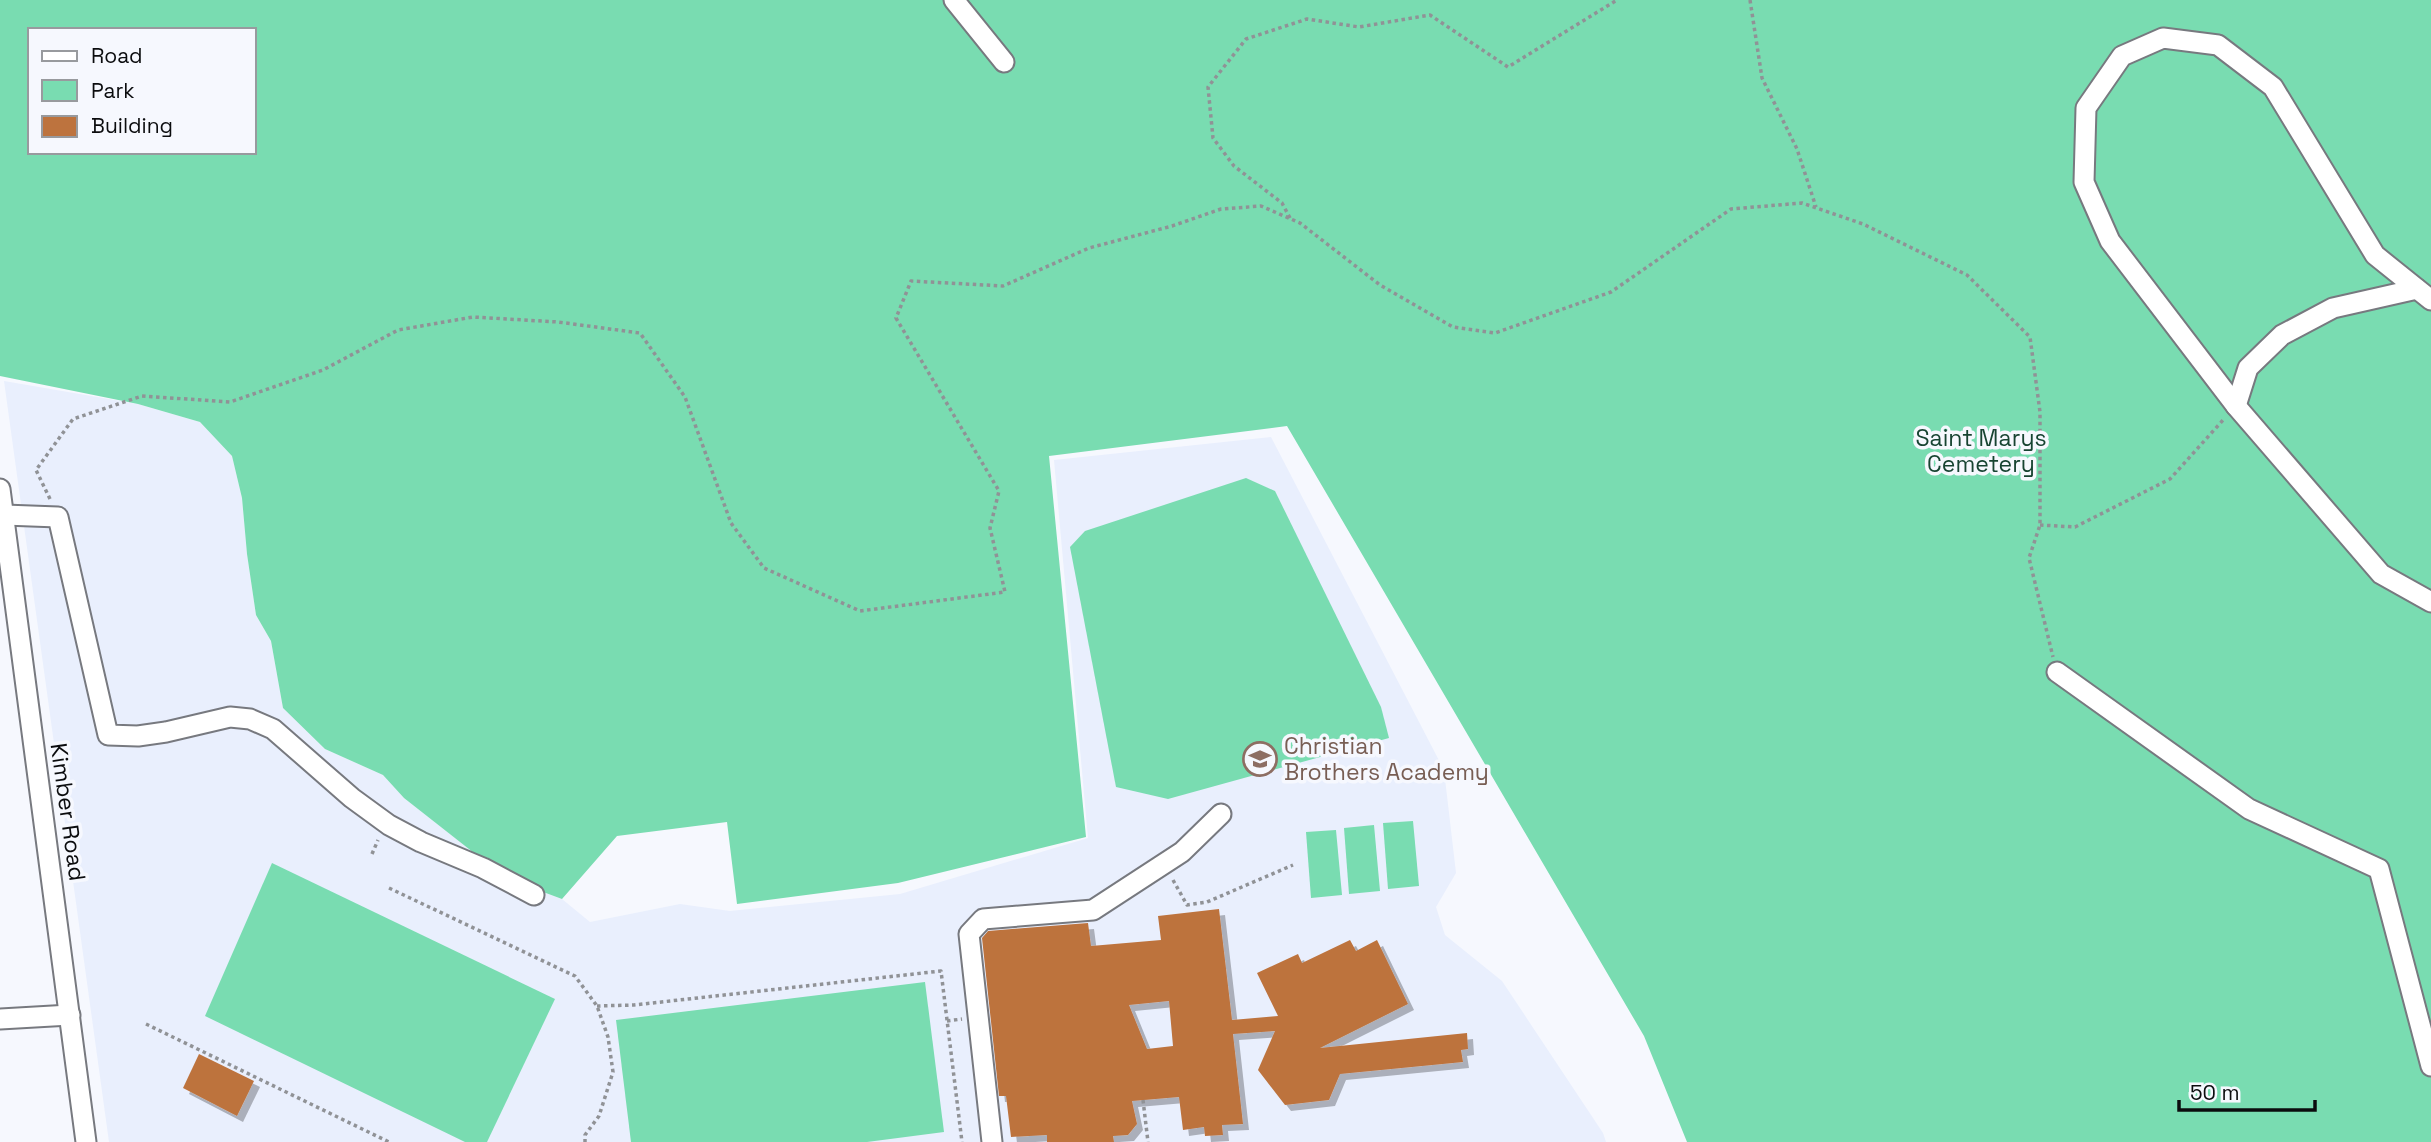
<svg xmlns="http://www.w3.org/2000/svg" width="2431" height="1142" font-family="'Space Grotesk',sans-serif">
<style>
.built{fill:#e9effd}
.green{fill:#79dcb1;fill-rule:evenodd}
.building{fill:#bd733e;fill-rule:evenodd;filter:url(#shadow)}
.lines{fill:none;stroke-linecap:round;stroke-linejoin:round}
.minor-casing{stroke:#77797f;stroke-width:23}
.path{stroke:#909296;stroke-width:3.5;stroke-dasharray:3.5 3.5;stroke-linecap:butt}
.minor{stroke:#fff;stroke-width:19}
.labels{text-anchor:middle;stroke-width:7;stroke-linejoin:round;paint-order:stroke}
.park-label{font-size:23px;fill:#174432;stroke:#f6f8fe}
.education-label{font-size:23px;fill:#785e54;stroke:#f6f8fe;text-anchor:start}
.street-label{font-size:23px;fill:#0b0c0e;stroke:#f6f8fe}
</style>
<defs>
<filter id="shadow"><feDropShadow dx="6" dy="6" stdDeviation="0" flood-color="#0004"/></filter>
</defs>
<rect width="100%" height="100%" fill="#f6f8fe"/>
<polygon class="built" points="4,381 138,404 200,422 232,456 242,498 247,554 256,615 271,641 283,708 325,749 383,775 404,798 474,853 527,886 562,899 590,922 680,904 730,911 900,894 1088,838 1054,460 1271,437 1444,770 1456,873 1436,907 1445,935 1502,981 1603,1133 1606,1142 109,1142"/>
<g class="green">
<path d="M0 0H2431V1142H1687L1644 1036 1287 426 1049 456 1086 837 898 883 737 904 727 822 617 836 562 899 527 886 474 853 404 798 383 775 325 749 283 708 271 641 256 615 247 554 242 498 232 456 200 422 138 404 0 376ZM30 30H254V152H30Z"/>
<polygon points="1246,478 1275,491 1381,707 1389,738 1168,799 1116,787 1070,547 1085,531"/>
<polygon points="1413,821 1419,886 1388,889 1383,823"/>
<polygon points="1374,825 1380,891 1349,894 1344,828"/>
<polygon points="1336,830 1342,895 1311,898 1306,832"/>
<polygon points="272,863 555,999 487,1142 465,1142 205,1016"/>
<polygon points="925,982 944,1132 867,1142 631,1142 616,1020"/>
</g>
<g class="building">
<path d="M1219 909 1232 1020 1278 1016 1257 973 1298 954 1302 963 1350 940 1356 951 1377 940 1408 1004 1320 1048 1467 1033 1468 1049 1461 1050 1463 1062 1340 1074 1329 1100 1285 1105 1258 1070 1275 1031 1233 1034 1243 1124 1222 1125 1223 1135 1205 1136 1204 1127 1183 1130 1179 1097 1132 1101 1137 1124 1128 1135 1113 1136 1114 1142H1047V1135L1011 1137 1006 1096H999L982 938 988 931 1088 923 1091 946 1161 940 1158 916ZM1169 1001 1173 1046 1147 1049 1129 1005Z"/>
<polygon points="199,1054 254,1081 237,1116 183,1088"/>
</g>
<g class="lines">
<g class="minor-casing">
<g id="minor">
<polyline points="954,0 1004,62"/>
<polyline points="2431,300 2375,255 2273,87 2218,45 2163,38 2122,56 2086,108 2084,182 2110,241 2236,406 2381,574 2431,602"/>
<polyline points="2236,406 2248,368 2282,335 2333,308 2417,289"/>
<polyline points="0,489 86,1142"/>
<polyline points="4,515 58,517 108,735 138,736 166,732 230,717 250,719 273,729 352,798 389,825 421,842 483,868 534,895"/>
<polyline points="2057,672 2249,809 2379,869 2431,1066"/>
<polyline points="0,1019 70,1015"/>
<polyline points="992,1142 969,934 983,919 1093,910 1182,852 1221,814"/>
</g>
</g>
<g class="path">
<polyline points="1750,0 1762,78 1797,149 1816,207"/>
<polyline points="1290,218 1282,203 1234,166 1213,138 1208,87 1246,39 1307,19 1359,27 1430,15 1508,67 1617,0"/>
<polyline points="50,499 36,470 73,419 142,396 230,402 323,370 398,330 473,317 558,322 640,333 685,397 731,523 764,568 860,611 1005,592 990,528 999,491 896,318 911,281 1003,286 1089,248 1172,226 1221,209 1261,206 1300,223 1380,285 1453,327 1495,333 1611,292 1731,209 1802,203 1863,224 1967,275 2030,337 2040,412 2040,525 2029,558 2053,657"/>
<polyline points="2040,525 2075,527 2170,479 2224,419"/>
<polyline points="372,854 378,840"/>
<polyline points="1173,880 1187,905 1207,902 1293,865"/>
<polyline points="389,888 575,976 597,1006 608,1037 613,1072 599,1116 585,1135 585,1142"/>
<polyline points="597,1006 634,1005 941,971 962,1142"/>
<polyline points="947,1021 962,1019"/>
<polyline points="146,1024 389,1142"/>
<polyline points="1143,1100 1148,1142"/>
</g>
<use href="#minor" class="minor"/>
</g>
<defs>
<g id="school-ring" transform="scale(1.75)"><circle r="9.5" fill="#f6f8fe" stroke="#8d6e63" stroke-width="1.5"/><path d="M0-5L7-2L0 1L-7-2ZM-4 1L0 2.5L4 1V4Q0 6-4 4Z" fill="#8d6e63"/></g>
</defs>
<g fill-rule="evenodd">
<use href="#school-ring" x="1260" y="759"/>
</g>
<g class="labels">
<g class="park-label">
<text x="1981" y="446">Saint Marys<tspan x="1981" dy="26">Cemetery</tspan></text>
</g>
<g class="education-label">
<text x="1284" y="754">Christian<tspan x="1284" dy="26">Brothers Academy</tspan></text>
</g>
<g class="street-label">
<text transform="translate(68 812) rotate(82)" y="8">Kimber Road</text>
</g>
</g>
<rect x="28" y="28" width="228" height="126" fill="#f6f8fe" stroke="#989a9e" stroke-width="2"/>
<rect x="42" y="51" width="35" height="10" fill="#ffffff" stroke="#989a9e" stroke-width="2"/>
<text x="91" y="63" font-size="21" fill="#0b0c0e">Road</text>
<rect x="42" y="80" width="35" height="21" fill="#79dcb1" stroke="#989a9e" stroke-width="2"/>
<text x="91" y="98" font-size="21" fill="#0b0c0e">Park</text>
<rect x="42" y="116" width="35" height="21" fill="#bd733e" stroke="#989a9e" stroke-width="2"/>
<text x="91" y="133" font-size="21" fill="#0b0c0e">Building</text>
<path d="M2179 1100v10h136v-10" fill="none" stroke="#0b0c0e" stroke-width="3.5"/>
<text x="2190" y="1100" font-size="21" fill="#0b0c0e" stroke="#f6f8fe" stroke-width="5" paint-order="stroke">50 m</text>
</svg>
